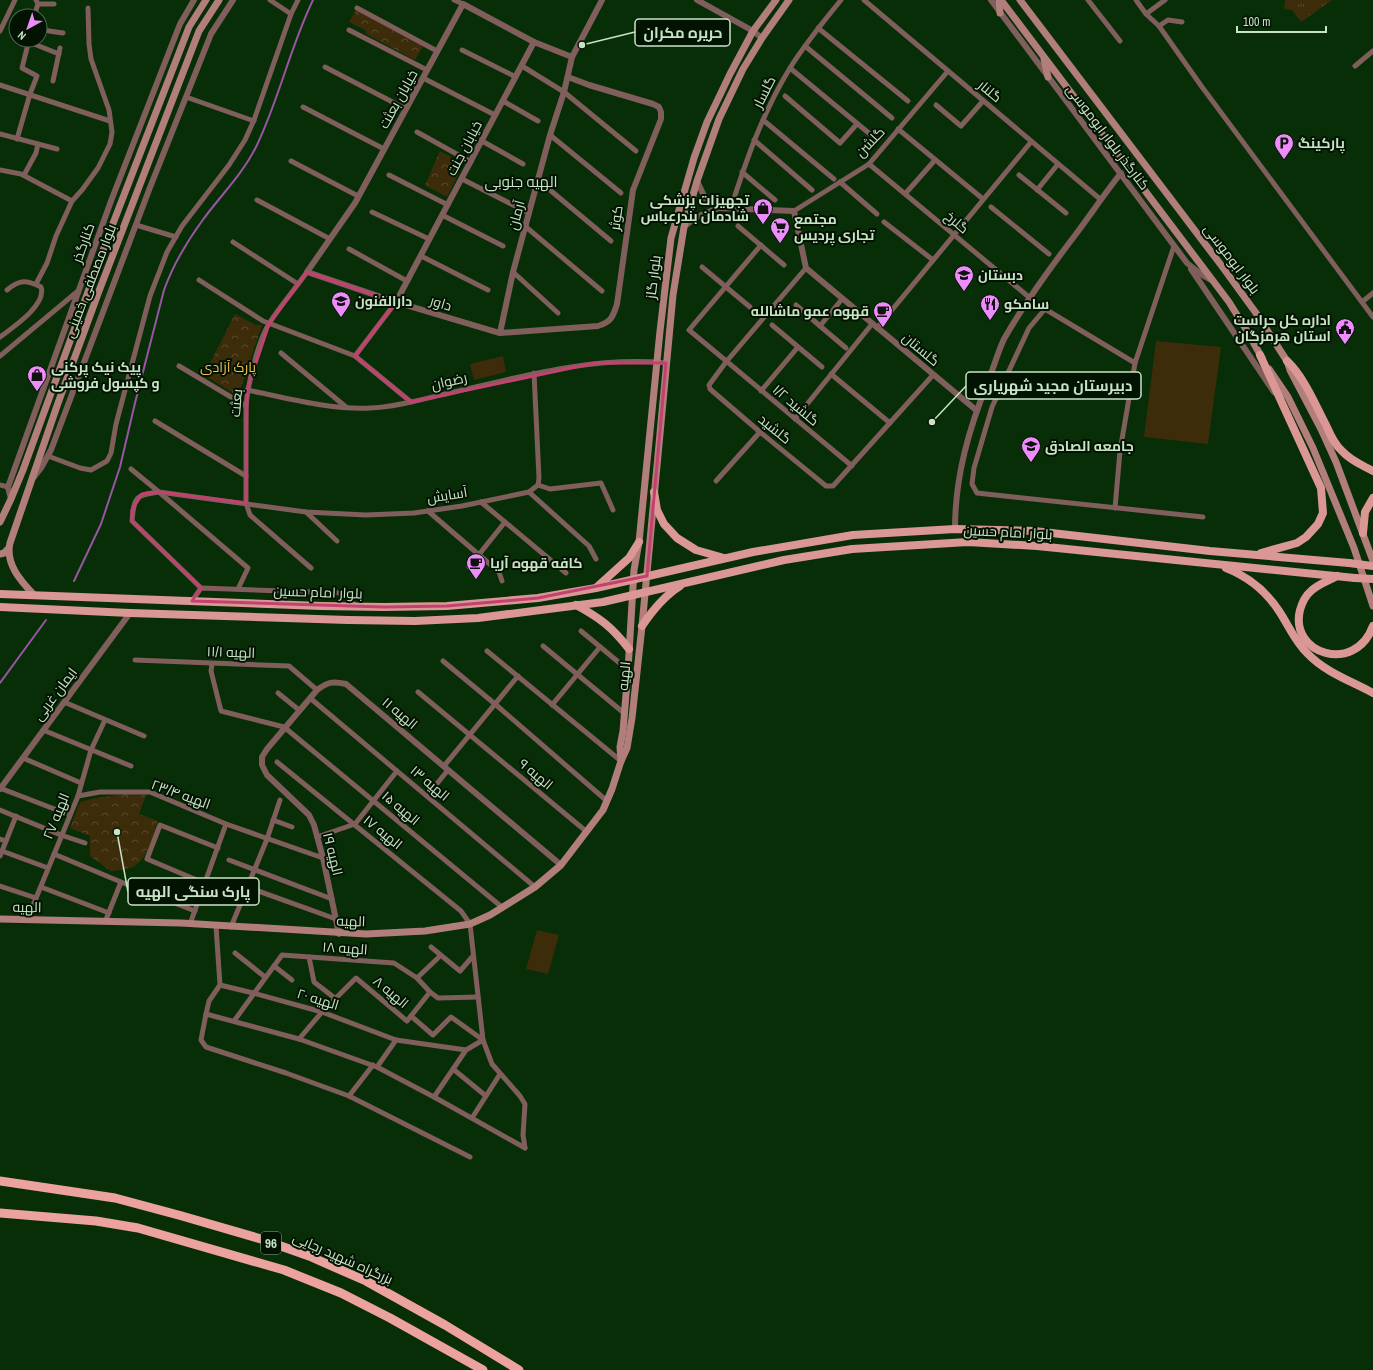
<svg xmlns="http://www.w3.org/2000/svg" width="1373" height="1370" font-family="'Archivo Narrow',Cairo,sans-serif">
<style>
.grass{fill:url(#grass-tufts)}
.park{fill:url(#park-crowns)}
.garden{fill:#3d2c0a}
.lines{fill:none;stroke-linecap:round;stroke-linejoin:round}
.stream{stroke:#9a54a4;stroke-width:2}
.minor{stroke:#7f5e5c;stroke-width:5}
.tertiary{stroke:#7f5e5c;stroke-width:6}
.secondary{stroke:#b27e7b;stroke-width:7}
.primary{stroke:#da9793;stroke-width:8}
.trunk{stroke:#eca29e;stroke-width:9}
.primary-bridge{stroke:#da9793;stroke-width:8}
.marked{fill:none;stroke:#c34170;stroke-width:3;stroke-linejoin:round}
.labels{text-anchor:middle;stroke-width:4;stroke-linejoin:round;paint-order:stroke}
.shield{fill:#021302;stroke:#8da58b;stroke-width:1}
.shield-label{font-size:13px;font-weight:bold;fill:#c9e3c6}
.street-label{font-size:14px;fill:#c9e3c6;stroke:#021302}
.poi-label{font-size:14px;font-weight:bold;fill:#c9e3c6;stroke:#021302;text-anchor:start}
.park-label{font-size:14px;fill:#f3be53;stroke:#021302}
.neighbourhood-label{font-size:15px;fill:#c9e3c6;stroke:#021302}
.leader{fill:none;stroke:#c9e3c6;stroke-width:1.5}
.callout-dot{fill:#c9e3c6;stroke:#021302;stroke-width:1.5}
.callout{fill:#021302;stroke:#c9e3c6;stroke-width:1.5}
.callout-label{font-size:15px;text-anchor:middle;font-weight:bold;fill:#c9e3c6}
</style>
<defs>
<pattern id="grass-tufts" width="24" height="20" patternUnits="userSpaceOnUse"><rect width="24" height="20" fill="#3d2c0a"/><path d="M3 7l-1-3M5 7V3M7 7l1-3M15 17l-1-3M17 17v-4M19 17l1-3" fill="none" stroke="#584a2c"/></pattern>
<pattern id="park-crowns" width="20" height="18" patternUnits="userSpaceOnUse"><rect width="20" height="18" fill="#3d2c0a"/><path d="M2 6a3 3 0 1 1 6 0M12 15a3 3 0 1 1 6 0" fill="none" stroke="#584a2c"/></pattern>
</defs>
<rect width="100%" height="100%" fill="#082e07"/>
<polygon class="grass" points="1285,0 1332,0 1301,22 1292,10 1284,9"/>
<g class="park">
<polygon points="356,10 423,46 415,60 366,34 365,30 349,22"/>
<polygon points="440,151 463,164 447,197 425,185"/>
<polygon points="235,314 256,325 262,325 238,396 204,375"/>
<path d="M126 794 146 795 139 814 158 821C152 836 148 862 130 868 124 870 117 870 111 871L90 856V836L70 828 80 802 95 798Z"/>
</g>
<g class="garden">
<polygon points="1156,341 1221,347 1208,444 1144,437"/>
<polygon points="503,356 506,372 474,380 470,364"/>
<polygon points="537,930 559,935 548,974 526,969"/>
</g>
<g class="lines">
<g class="stream">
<path d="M74 581 101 524 120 467 135 403 164 290C173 265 186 243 202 221 220 196 242 175 256 147 279 100 290 47 313 0"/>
<polyline points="0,683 46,620"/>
</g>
<g class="minor">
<polyline points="270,0 291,14"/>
<polyline points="454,0 463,4"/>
<polyline points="864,0 1100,199"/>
<polyline points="1088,0 1120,41"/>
<polyline points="1136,0 1146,14 1159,26 1202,87 1373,317"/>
<polyline points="38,4 54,4"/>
<polyline points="357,8 437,51"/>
<polyline points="1146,14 1165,0"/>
<polyline points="34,16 38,4 36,0"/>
<polyline points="1159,26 1168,20 1182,22"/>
<polyline points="40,28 49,31 63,33"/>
<polyline points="818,28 908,101"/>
<polyline points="349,30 427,70"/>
<polyline points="0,31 15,0"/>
<polyline points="29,42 59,54"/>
<polyline points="805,46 892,118"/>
<polyline points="462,50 516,77"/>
<polyline points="522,66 564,92 636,151"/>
<polyline points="1355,66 1373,51"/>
<polyline points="325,67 406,109"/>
<polyline points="790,68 876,139"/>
<polyline points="423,78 495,115"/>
<polyline points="53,81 60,48"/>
<polyline points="0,85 110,121"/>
<polyline points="785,96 840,143 857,124"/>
<polyline points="186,97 254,121"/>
<polyline points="503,101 538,121"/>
<polyline points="936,105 961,126 983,101"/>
<polyline points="303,107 384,149"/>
<polyline points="763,120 834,179"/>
<polyline points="898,129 983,199"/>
<polyline points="417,132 471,162"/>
<polyline points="0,134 57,149"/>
<polyline points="550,135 621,193"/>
<polyline points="17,139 30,94 37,76 22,68 29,40"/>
<polyline points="754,140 812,190"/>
<polyline points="482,141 523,164"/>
<polyline points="291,161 358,196"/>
<polyline points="869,164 1030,298"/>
<polyline points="0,170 21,174 72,201"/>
<polyline points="742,172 775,200"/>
<polyline points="24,175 36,153 38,144"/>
<polyline points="389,175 448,205"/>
<polyline points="1019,175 1066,213"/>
<polyline points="462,179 529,213"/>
<polyline points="538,180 611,241"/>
<polyline points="840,182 877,214"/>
<polyline points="1037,190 1058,164"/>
<polyline points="905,194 935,160"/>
<polyline points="257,200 330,239"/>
<polyline points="991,207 1049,254"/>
<path d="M731 208C746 160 763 112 790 68 805 44 823 22 841 0"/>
<polyline points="794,211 869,164 948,71"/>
<polyline points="372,212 429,239"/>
<polyline points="442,215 503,246"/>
<polyline points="884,222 933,260"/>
<polyline points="136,225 176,237"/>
<polyline points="738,226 784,265"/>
<polyline points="526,227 602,291"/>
<polyline points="233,242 298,284"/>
<polyline points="761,245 689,330 852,466"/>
<polyline points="1174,246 1135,363 1045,309 1029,328 992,407 974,468 972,484 977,493 986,494 1203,517"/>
<polyline points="349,249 407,281"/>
<polyline points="421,256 488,290"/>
<polyline points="702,267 750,307"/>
<polyline points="806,268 726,362 709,385 710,389 760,432 826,486 833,486 933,375"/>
<path d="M307 272C295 289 281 305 270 322 258 340 248 384 246 406V503L250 515 311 568"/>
<polyline points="513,272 558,313"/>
<polyline points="199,280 263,321 355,356 411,402"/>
<polyline points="36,284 47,263 56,236 72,201 82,190 98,168 110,144 112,132 109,110 91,59 89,44 88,8"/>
<polyline points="1362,302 1373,293"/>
<polyline points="796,305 820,326 842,299"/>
<polyline points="772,325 822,367"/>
<polyline points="820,326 846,348"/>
<polyline points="877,328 1031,142"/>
<path d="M0 337C12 328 47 305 41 287 27 280 20 279 7 290"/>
<polyline points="281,353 346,407"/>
<polyline points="0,356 78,291"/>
<polyline points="355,356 396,302"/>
<polyline points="179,366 246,406"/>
<polyline points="831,374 890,423"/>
<path d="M247 390C288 398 329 410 370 408 398 407 426 398 454 392 523 376 594 356 666 363"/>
<polyline points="761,391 798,347"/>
<polyline points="795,419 872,324"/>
<polyline points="155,421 246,476"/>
<polyline points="48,456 80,468 91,470 107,461 111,453 116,424 150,296 167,252 182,226 229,165 245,140 254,120 291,14 298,0"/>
<polyline points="131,469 159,492 306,512 366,515 414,513 462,506 529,492 538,485 539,478 534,373"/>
<polyline points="716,481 760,432"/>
<polyline points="0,485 8,487"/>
<polyline points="538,485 550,489 601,483 613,510"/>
<polyline points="529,492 589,546 596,559"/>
<polyline points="481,502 566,573"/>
<polyline points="1115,508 1120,451 1135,363"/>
<polyline points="428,511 499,572 502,581"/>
<polyline points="306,512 337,541"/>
<polyline points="469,567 505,522"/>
<path d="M201 588 132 521C134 497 135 495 159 492L248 568 238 589"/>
<polyline points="192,601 201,588 341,593 356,606"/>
<polyline points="581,631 628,670"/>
<polyline points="543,646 624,713"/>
<polyline points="487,651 621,761"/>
<polyline points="135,660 289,666 317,690"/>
<polyline points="443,661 495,704 607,801"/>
<polyline points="212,664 211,671 221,711 284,727 503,908"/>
<polyline points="418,692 587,832"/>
<polyline points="278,693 299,710"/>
<polyline points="310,698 535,887"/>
<polyline points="64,702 144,736"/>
<polyline points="552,705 600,647"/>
<polyline points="43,730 131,766"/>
<polyline points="23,758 81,783"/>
<polyline points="277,762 461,911 470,924 483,1040 466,1050 434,1097"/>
<polyline points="444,766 518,676"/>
<polyline points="0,788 70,815"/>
<polyline points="78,796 100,792 150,792 226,824 323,858"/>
<polyline points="427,796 448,770"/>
<polyline points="0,810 61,835 85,843"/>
<polyline points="273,820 292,827"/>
<polyline points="317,837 355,824 397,771"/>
<polyline points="0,839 6,841"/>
<polyline points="218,848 160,825 147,859 242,899"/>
<polyline points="2,851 48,868"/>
<polyline points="54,854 121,882 195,911"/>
<polyline points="0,856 16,816"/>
<polyline points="229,860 332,899"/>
<polyline points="0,886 36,898"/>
<polyline points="41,887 109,913"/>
<polyline points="247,887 336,919"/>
<polyline points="27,920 78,796 91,750 105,720"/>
<polyline points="105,922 121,882"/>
<polyline points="190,924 226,824"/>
<polyline points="216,926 220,985 253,993 322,1012 396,1040 466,1050"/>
<polyline points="231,927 267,839 280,800"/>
<polyline points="431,947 460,971 473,956"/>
<polyline points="235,953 265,977"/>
<polyline points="309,957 314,982 336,999"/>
<polyline points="274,966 292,980"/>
<polyline points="417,978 430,992"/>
<polyline points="220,985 209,1001 206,1014 299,1039 377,1067 434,1097 525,1148"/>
<polyline points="206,1014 201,1040 206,1047 286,1073 349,1096 470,1157"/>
<polyline points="411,1016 430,992 438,998 478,997"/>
<polyline points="234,1021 282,955 394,963 417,978 440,956"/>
<polyline points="299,1039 322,1012 356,978 407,1021 411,1016 433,1035 451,1017 483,1040 492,1064 520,1096 525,1104 523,1135 525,1148"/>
<polyline points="377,1067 396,1040"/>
<polyline points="453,1069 486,1096 472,1118"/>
<polyline points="349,1096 373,1065"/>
<polyline points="486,1096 500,1074"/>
</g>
<g class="tertiary">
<polyline points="697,0 753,31 762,38"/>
<polyline points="991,0 1187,263 1202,275 1211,280"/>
<path d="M534 42 463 4 355 203 307 272 396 302 500 333 598 326C611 322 613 317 617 304L633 190 661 119V112L659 107 653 104 589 85 568 77"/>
<polyline points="719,208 794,211 806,268 976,410"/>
<path d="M684 227C694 217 705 213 719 208L705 198 697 181"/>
<polyline points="1191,269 1274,392"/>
<polyline points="396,302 534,42 572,57"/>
<polyline points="500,333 513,272 550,135 564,92 572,57 602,0"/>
<polyline points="34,477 41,468 51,450 149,190 211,34 233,0"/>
<polyline points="11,499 8,487 111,201 180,24 194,0"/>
<path d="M955 529C955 476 969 428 989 379 994 366 998 352 1004 339 1025 302 1050 268 1076 234 1091 214 1105 193 1121 173"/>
<polyline points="0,789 130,613"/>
<path d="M339 934 323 858 314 825 309 815 267 775 262 765V757L267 749 317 690C328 682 332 681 346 684L561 865"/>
</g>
<g class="secondary">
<polyline points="999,0 1000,13"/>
<polyline points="1001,0 1229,302 1247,331 1262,358"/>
<polyline points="1020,0 1221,265 1256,313 1287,361 1290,370 1321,429 1336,462 1373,561"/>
<polyline points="1044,59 1048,77"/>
<polyline points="1269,369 1288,397 1313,448 1354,548 1373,606"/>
<polyline points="0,522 11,499 23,470 112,226 189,27 206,0"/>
<polyline points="0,554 4,553 8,549"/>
<path d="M34 595C21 581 5 564 10 543L58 403 99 291 199 31 219 0"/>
<polyline points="621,761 620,747 623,731 628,670 634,570 639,542 660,331 671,238 694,158 707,122 730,74 753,31 776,0"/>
<polyline points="0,919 181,923 366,934 425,931 470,924 490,915 535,887 561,865 603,810 612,789 621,761 627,748 632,718 642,626 673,295 684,227 697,181 719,119 743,69 762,38 789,0"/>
</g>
<g class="primary">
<polyline points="1260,355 1321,488 1323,513 1318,524 1306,537 1297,543 1261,553"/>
<path d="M1287 361C1304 377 1315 404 1326 425 1330 434 1334 444 1342 451 1351 461 1362 465 1373 471"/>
<polyline points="654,492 657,510 664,524 677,538 696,550 724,558"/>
<polyline points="1363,533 1365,512 1373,498"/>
<path d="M1226 568C1249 577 1266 591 1279 611 1289 626 1295 642 1308 654 1325 672 1351 681 1373 693"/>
<path d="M1337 576C1328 581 1318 584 1311 591 1305 596 1302 603 1300 610 1289 654 1355 675 1373 626"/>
<polyline points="598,586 629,558 639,542"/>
<polyline points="0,594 321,606 384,607 447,606 538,598 596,588 753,552 853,535 955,529 1034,531 1210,551 1349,563"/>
<path d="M576 605C600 618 612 627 629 649"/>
<polyline points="0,607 130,613 348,620 415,621 478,618 603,602 784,560 852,549 968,542 1037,546 1355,578"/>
<path d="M642 626C652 611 664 596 680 586"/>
</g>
<g class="trunk">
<polyline points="0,1181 115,1198 182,1216 261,1239 309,1256 366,1281 445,1325 519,1370"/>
<polyline points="0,1213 96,1221 138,1228 284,1270 341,1293 390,1318 483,1370"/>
</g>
<g class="primary-bridge">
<polyline points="1349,563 1373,566"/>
<polyline points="1355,578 1373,579"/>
</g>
</g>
<path class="marked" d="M307 272 396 302 355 356 411 402 595 363H666L647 576 538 598 447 606 384 607 192 601 201 588 132 521V510L142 494 159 492 246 503 247 390 269 324Z"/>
<defs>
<g id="parking-pin" transform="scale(1)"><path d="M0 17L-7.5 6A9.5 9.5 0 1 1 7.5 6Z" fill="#ed8cfa" stroke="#021302"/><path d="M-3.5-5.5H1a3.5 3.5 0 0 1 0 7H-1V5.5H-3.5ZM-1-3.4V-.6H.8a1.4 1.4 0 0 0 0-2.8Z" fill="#111"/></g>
<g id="shop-pin" transform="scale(1)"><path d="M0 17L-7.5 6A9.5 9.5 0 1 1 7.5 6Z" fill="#ed8cfa" stroke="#021302"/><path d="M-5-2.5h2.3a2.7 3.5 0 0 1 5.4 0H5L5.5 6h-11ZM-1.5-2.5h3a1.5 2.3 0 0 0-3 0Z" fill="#111"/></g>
<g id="supermarket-pin" transform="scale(1)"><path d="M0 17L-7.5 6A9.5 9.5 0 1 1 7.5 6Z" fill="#ed8cfa" stroke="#021302"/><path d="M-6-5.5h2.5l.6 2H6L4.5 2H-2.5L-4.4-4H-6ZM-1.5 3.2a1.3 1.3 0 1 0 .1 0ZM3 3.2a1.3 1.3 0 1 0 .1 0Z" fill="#111"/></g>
<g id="school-pin" transform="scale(1)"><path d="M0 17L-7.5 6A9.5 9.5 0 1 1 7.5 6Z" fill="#ed8cfa" stroke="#021302"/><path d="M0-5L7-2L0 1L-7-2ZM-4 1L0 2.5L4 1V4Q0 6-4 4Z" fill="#111"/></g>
<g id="restaurant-pin" transform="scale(1)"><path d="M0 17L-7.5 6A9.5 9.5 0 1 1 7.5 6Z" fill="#ed8cfa" stroke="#021302"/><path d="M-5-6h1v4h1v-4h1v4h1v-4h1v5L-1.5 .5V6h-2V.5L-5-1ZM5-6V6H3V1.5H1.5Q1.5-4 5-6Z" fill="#111"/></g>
<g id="cafe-pin" transform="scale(1)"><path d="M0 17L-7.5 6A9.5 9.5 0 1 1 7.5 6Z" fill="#ed8cfa" stroke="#021302"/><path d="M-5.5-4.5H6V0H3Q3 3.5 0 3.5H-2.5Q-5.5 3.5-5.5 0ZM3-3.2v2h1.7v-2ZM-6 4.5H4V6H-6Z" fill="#111"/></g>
<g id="civic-pin" transform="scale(1)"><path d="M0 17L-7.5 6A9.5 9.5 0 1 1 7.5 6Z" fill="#ed8cfa" stroke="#021302"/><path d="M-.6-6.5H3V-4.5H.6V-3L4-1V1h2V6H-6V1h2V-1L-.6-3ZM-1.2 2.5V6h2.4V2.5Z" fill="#111"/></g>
</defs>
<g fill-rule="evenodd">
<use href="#parking-pin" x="1284" y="143"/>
<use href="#shop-pin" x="763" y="208"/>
<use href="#supermarket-pin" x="780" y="227"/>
<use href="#school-pin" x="964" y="275"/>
<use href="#school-pin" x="341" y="301"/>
<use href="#restaurant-pin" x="990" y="304"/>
<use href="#cafe-pin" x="883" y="311"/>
<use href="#civic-pin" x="1345" y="328"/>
<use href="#shop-pin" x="37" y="375"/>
<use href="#school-pin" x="1031" y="446"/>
<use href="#cafe-pin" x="476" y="563"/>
</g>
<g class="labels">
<rect class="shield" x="261" y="1232" width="20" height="22" rx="3"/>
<g class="shield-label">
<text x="271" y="1248">96</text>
</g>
<g class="street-label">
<text transform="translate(990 91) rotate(40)" y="5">گلنار</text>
<text transform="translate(764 92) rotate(-63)" y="5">گلسار</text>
<text transform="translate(398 99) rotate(-61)" y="5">خیابان بعثت</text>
<text transform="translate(1108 137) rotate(53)" y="5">کنارگذر بلوار ابوموسی</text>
<text transform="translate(870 142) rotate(-47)" y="5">گلشن</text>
<text transform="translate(464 148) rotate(-62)" y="5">خیابان جنت</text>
<text transform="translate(516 215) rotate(-75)" y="5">آرمان</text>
<text transform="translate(616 218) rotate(-82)" y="5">کوثر</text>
<text transform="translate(957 222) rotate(40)" y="5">گلرخ</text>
<text transform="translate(83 243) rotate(-70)" y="5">کنارگذر</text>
<text transform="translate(1232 259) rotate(53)" y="5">بلوار ابوموسی</text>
<text transform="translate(653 277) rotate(-83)" y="5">بلوار گاز</text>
<text transform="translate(90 281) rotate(-69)" y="5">بلوار مصطفی خمینی</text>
<text transform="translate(441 303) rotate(17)" y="5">داور</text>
<text transform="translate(921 349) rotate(40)" y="5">گلستان</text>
<text transform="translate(449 381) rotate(-13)" y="5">رضوان</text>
<text transform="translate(236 403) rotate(-85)" y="5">بعثت</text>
<text transform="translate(796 405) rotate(40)" y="5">گلشید ۱/۲</text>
<text transform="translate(775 429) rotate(39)" y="5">گلشید</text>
<text transform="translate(447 495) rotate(-9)" y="5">آسایش</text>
<text transform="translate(1008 532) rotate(3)" y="5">بلوار امام حسین</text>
<text transform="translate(318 592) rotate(2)" y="5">بلوار امام حسین</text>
<text transform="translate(231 652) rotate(2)" y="5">الهیه ۱۱/۱</text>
<text transform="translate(624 676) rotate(-84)" y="5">الهیه</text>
<text transform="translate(55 694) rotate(-53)" y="5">ایمان غربی</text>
<text transform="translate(400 713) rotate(40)" y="5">الهیه ۱۱</text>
<text transform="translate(536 774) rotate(40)" y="5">الهیه ۹</text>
<text transform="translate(430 783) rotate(40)" y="5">الهیه ۱۳</text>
<text transform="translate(181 794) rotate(20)" y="5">الهیه ۲۳/۴</text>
<text transform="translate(401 808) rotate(40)" y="5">الهیه ۱۵</text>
<text transform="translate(56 816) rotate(-68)" y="5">الهیه ۲۷</text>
<text transform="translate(383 832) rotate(39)" y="5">الهیه ۱۷</text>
<text transform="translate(333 854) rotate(76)" y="5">الهیه ۱۹</text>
<text transform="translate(27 907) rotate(1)" y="5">الهیه</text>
<text transform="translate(351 921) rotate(2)" y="5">الهیه</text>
<text transform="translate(345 948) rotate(4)" y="5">الهیه ۱۸</text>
<text transform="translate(391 992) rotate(40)" y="5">الهیه ۸</text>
<text transform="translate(318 999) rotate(17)" y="5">الهیه ۲۰</text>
<text transform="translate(343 1258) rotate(24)" y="5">بزرگراه شهید رجایی</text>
</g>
<g class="poi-label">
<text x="1298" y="148">پارکینگ</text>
<text x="749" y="205" text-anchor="end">تجهیزات پزشکی<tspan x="749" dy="16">شادمان بندرعباس</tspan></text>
<text x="794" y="224">مجتمع<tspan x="794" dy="16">تجاری پردیس</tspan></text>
<text x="978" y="280">دبستان</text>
<text x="355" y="306">دارالفنون</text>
<text x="1004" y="309">سامکو</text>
<text x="869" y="316" text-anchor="end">قهوه عمو ماشالله</text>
<text x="1331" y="325" text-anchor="end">اداره کل حراست<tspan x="1331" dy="16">استان هرمزگان</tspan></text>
<text x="51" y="372">پیک نیک پرکنی<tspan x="51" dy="16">و کپسول فروشی</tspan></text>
<text x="1045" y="451">جامعه الصادق</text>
<text x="490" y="568">کافه قهوه آریا</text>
</g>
<g class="park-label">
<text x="228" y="372">پارک آزادی</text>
</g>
<g class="neighbourhood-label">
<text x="521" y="187">الهیه جنوبی</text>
</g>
</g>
<path class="leader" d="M582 45L635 32M932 422L966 386M117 832L128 892"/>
<g class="callout-dot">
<circle cx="582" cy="45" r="4"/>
<circle cx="932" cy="422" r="4"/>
<circle cx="117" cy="832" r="4"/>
</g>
<g class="callout">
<rect x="635" y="19" width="95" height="27" rx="4"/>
<rect x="966" y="372" width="175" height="27" rx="4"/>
<rect x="128" y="878" width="131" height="27" rx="4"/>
</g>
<g class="callout-label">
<text x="683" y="38">حریره مکران</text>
<text x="1053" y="391">دبیرستان مجید شهریاری</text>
<text x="193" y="897">پارک سنگی الهیه</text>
</g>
<g transform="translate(28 28) rotate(220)"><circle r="19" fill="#021302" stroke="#526650"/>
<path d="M0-3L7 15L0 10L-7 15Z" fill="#ed8cfa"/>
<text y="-6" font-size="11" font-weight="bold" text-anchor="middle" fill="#c9e3c6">N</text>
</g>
<path d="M1237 26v6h89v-6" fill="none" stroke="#c9e3c6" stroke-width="2"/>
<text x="1243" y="26" font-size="12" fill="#c9e3c6" stroke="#021302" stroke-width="3" paint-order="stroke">100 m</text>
</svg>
